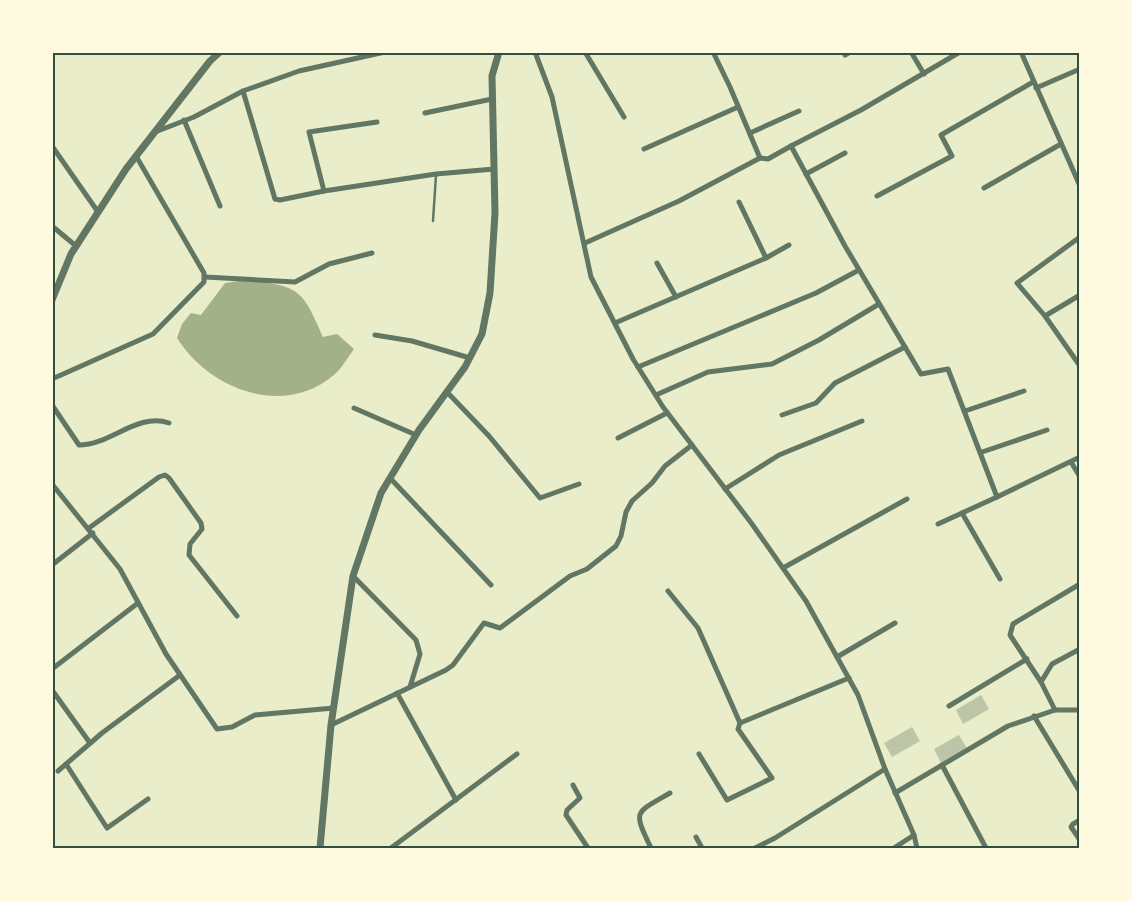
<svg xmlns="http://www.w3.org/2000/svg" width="1132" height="901" font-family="'Roboto Condensed',sans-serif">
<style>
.water{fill:#a3b18a}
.building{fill:#bcc5a7}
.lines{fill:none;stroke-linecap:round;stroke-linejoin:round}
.service{stroke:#617663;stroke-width:2.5}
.minor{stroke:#617663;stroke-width:5}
.tertiary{stroke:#617663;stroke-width:7}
.neatline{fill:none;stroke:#344e41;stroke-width:2}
</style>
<rect width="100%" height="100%" fill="#e9edc9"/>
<path class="water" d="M246 280C299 286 302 288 323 337L337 334 354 349C348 357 342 368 335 374 284 419 209 389 177 338L182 324 191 313 201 315 225 283Z"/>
<g class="building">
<polygon points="981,695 989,709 963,724 956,710"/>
<polygon points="912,727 920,741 892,757 884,743"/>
<polygon points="959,735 967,748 941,763 934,749"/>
</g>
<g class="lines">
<polyline class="service" points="433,221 436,175"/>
<g class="minor">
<polyline points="535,52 552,97 591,277 633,359 663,407 752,524 806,601 858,695 885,769 914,835 917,848"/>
<polyline points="585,52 624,117"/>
<polyline points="713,52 730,87 760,158 768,159 791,146 845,246 921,374 948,369 997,497 1080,457"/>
<polyline points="911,52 924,74"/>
<polyline points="1021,52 1080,186"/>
<polyline points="845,55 850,52"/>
<polyline points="1036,88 1080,69"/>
<polyline points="243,91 275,199 280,200 324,191"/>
<polyline points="425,113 492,99"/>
<polyline points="184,120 220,206"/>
<polyline points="377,122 309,132 324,191 436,174 494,169"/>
<polyline points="155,132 194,117 243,91 299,71 385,52"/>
<polyline points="750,133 799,111"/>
<polyline points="52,146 98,212"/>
<polyline points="791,146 861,110 960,52"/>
<polyline points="644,149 738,107"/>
<polyline points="806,174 845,153"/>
<polyline points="984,188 1061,144"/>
<polyline points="877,196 952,156 941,135 1033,82"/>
<polyline points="739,202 766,258"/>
<polyline points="52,226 76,246"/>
<polyline points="585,243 679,201 760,158"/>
<polyline points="657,263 676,297"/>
<polyline points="205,277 295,282 329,264 372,253"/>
<polyline points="1080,295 1045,316 1080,366"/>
<polyline points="1045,316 1017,283 1080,237"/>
<polyline points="615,323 766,258 789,245"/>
<polyline points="375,335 412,341 470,358"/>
<polyline points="638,367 816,293 859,270"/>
<polyline points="52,379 153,334 204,282 204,273 136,156"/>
<polyline points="447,392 489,436 540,498 579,484"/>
<polyline points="656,395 708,372 772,364 819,340 879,304"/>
<path d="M52 405 79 445C111 445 137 412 169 423"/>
<polyline points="354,408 416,435"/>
<polyline points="965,411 1024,391"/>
<polyline points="782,415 816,403 835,383 905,347"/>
<polyline points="618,438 667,413"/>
<polyline points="982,452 1047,430"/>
<polyline points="1071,462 1080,477"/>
<polyline points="390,478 491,585"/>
<polyline points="52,484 120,569 166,654 217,729 232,727 255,715 334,708"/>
<polyline points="725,489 779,455 862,421"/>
<polyline points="962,513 1000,579"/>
<polyline points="938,524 997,497"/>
<polyline points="89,528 159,477 165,475 169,478 201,523 202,529 190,544 189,555 237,616"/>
<polyline points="52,565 93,533"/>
<polyline points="783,568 907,499"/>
<polyline points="353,576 416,640 420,654 410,687"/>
<polyline points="668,591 698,628 740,723 849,678"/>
<polyline points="837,657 895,623"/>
<polyline points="52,669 138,603"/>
<polyline points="1041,682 1010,635 1013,624 1080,584"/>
<polyline points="52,690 90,743"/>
<polyline points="397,693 456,800"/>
<polyline points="949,706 1027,659"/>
<polyline points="1055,710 1041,682 1052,664 1080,649"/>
<polyline points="1034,716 1080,792"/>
<polyline points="331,725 446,670 453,665 484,623 500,628 570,576 587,569 616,546 621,536 626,512 632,501 652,483 665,466 692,445"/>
<polyline points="699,754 727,800 772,778 738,729 740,723"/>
<polyline points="66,764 107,828 148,799"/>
<polyline points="942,765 986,848"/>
<polyline points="58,771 102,733 180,675"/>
<polyline points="573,785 580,798 567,810 566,815 588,848"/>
<polyline points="895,793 1008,726 1055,710 1080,710"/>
<polyline points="1080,820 1073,824 1071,827 1080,840"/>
<polyline points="696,837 702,848"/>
<polyline points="391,848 517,754"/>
<path d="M651 848C633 810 634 814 670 793"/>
<polyline points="755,848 775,838 885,769"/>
<polyline points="894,848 914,835"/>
</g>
<g class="tertiary">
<polyline points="52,300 71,254 126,169 210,61 220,52"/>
<polyline points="320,848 331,725 353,576 381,493 419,430 465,367 482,334 490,293 495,213 492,76 499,52"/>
</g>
</g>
<rect width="1132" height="901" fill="none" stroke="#fefae0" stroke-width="108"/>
<rect x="54" y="54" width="1024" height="793" class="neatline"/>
</svg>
